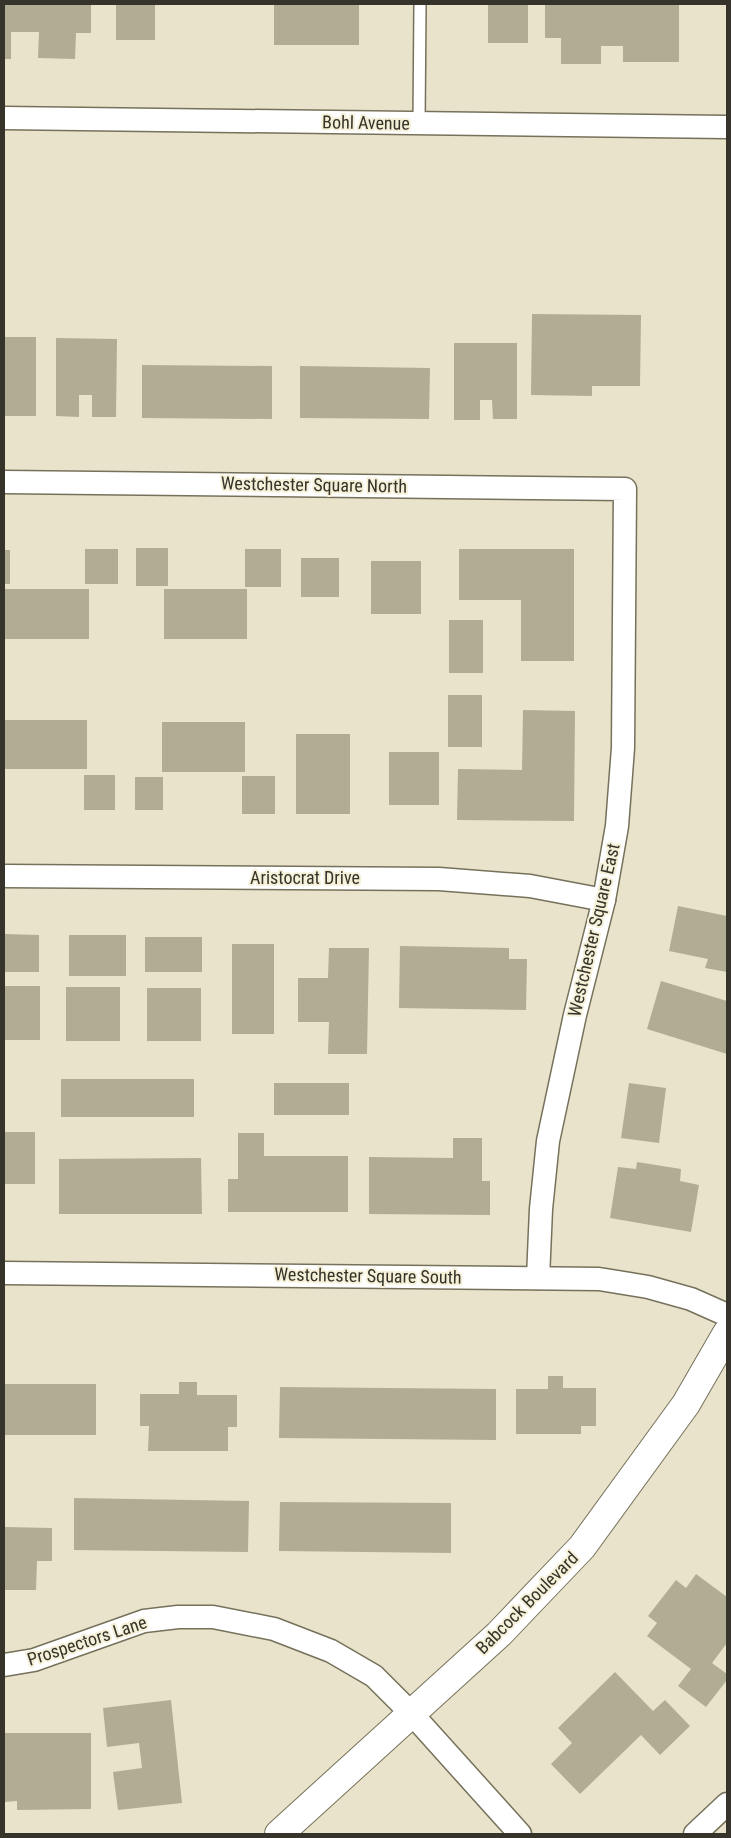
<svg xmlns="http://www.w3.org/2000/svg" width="731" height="1838" font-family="'Roboto Condensed',sans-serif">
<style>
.building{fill:#b1ad95}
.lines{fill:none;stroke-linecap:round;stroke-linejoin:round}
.service-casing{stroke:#76715b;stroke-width:14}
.minor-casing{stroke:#76715b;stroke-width:25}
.tertiary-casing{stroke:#76715b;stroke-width:30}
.service{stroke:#fff;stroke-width:11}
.minor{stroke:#fff;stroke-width:22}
.tertiary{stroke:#fff;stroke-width:28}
.labels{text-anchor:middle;stroke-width:4;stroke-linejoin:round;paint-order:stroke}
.street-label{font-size:18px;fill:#35332a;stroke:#f5f0d7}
</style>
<rect width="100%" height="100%" fill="#e8e3ca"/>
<g class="building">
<polygon points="4,4 91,4 91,33 76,33 75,59 38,58 39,32 11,32 11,59 4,59"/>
<rect x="116" y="4" width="39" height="36"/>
<rect x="274" y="4" width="85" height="41"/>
<rect x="488" y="4" width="40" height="39"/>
<polygon points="545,4 679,4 679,62 623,62 623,46 601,46 601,64 561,64 561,38 545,38"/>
<polygon points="532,314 641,315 640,386 592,386 592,396 531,395"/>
<rect x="4" y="337" width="32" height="79"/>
<polygon points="56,338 117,339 116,417 92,417 92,395 79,395 79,417 56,416"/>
<polygon points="454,343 517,343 517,419 493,419 492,400 480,400 480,420 454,420"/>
<polygon points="142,365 272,366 272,419 142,418"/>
<polygon points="300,366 430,368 429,419 300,418"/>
<rect x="136" y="548" width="32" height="38"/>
<rect x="85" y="549" width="33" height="35"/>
<rect x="245" y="549" width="36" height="38"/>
<polygon points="459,549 574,549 574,661 521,661 521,600 459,600"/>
<rect x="4" y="550" width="6" height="34"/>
<rect x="301" y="558" width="38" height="39"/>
<rect x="371" y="561" width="50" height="53"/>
<rect x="5" y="589" width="84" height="50"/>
<rect x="164" y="589" width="83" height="50"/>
<rect x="449" y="620" width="34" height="53"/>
<rect x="448" y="695" width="34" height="52"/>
<polygon points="523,710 575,711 574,821 457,820 458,769 522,770"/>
<rect x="4" y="720" width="83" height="49"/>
<rect x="162" y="722" width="83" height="50"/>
<rect x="296" y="734" width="54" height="80"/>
<rect x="389" y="752" width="50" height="53"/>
<rect x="84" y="775" width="31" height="35"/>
<rect x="242" y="776" width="33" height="38"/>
<rect x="135" y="777" width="28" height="33"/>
<polygon points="678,906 727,916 727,972 705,968 708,959 669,951"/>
<polygon points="4,934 39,935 39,972 4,972"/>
<rect x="69" y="935" width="57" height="41"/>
<rect x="145" y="937" width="57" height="35"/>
<rect x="232" y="944" width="42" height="90"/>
<polygon points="400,946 509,948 509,959 527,959 526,1010 399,1008"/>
<polygon points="329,948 369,948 367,1054 328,1054 329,1022 298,1022 298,978 328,978"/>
<polygon points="661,981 727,1001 727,1054 647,1029"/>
<rect x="4" y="986" width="36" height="54"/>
<rect x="66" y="987" width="54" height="54"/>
<rect x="147" y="988" width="54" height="53"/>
<rect x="61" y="1079" width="133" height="38"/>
<rect x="274" y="1083" width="75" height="32"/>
<polygon points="629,1083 666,1088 659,1143 621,1138"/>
<rect x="4" y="1132" width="31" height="52"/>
<polygon points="238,1133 264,1133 264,1156 348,1156 348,1212 228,1212 228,1179 238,1179"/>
<polygon points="453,1138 482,1138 482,1181 490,1181 490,1215 369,1214 369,1157 453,1158"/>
<polygon points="201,1158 202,1214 59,1214 59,1159"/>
<polygon points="637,1162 681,1169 680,1181 699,1185 691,1232 610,1218 618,1167 636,1169"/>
<polygon points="548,1376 563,1376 563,1388 596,1388 596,1426 581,1426 581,1434 516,1434 516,1389 548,1389"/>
<polygon points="179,1382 197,1382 197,1395 237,1395 237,1427 228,1427 228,1451 148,1451 149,1426 140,1426 140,1394 179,1394"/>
<rect x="4" y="1384" width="92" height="51"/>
<polygon points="280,1387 496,1389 496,1440 279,1438"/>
<polygon points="74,1498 249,1501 248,1552 74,1550"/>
<polygon points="280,1502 451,1503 451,1553 279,1551"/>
<polygon points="4,1527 52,1528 52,1561 37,1561 36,1590 4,1590"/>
<polygon points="696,1574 727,1597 727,1643 712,1663 727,1674 727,1680 706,1707 678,1686 691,1669 647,1636 657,1623 648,1616 676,1580 686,1588"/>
<polygon points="615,1672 653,1711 665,1700 690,1726 660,1755 641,1735 580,1794 551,1764 572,1743 558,1728"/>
<polygon points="171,1700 182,1803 118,1810 113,1772 142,1768 139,1743 107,1747 103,1708"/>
<polygon points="4,1733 91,1733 91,1809 17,1810 17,1801 4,1802"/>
</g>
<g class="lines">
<g class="service-casing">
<polyline id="service" points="419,123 420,4"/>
</g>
<g class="minor-casing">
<g id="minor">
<polyline points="4,118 727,127"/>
<polyline points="4,482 625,489 623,748 617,826 604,900 575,1015 548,1141 541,1209 538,1278"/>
<polyline points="4,876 439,879 530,886 604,900"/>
<polyline points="4,1273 599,1279 648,1287 691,1299 727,1315"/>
<polyline points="4,1665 34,1660 144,1621 178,1617 213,1617 274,1629 331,1651 374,1676 412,1714 520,1834"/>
<polyline points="695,1834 727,1804"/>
</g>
</g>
<g class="tertiary-casing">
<polyline id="tertiary" points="279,1834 499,1634 582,1547 686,1404 727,1333"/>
</g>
<use href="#service" class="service"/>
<use href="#minor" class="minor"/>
<use href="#tertiary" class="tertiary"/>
</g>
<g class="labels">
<g class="street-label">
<text transform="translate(366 123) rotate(1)" y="6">Bohl Avenue</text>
<text transform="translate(314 485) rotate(1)" y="6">Westchester Square North</text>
<text x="305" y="884">Aristocrat Drive</text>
<text transform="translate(594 930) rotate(-77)" y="6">Westchester Square East</text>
<text transform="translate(368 1276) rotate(1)" y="6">Westchester Square South</text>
<text transform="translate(527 1603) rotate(-45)" y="6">Babcock Boulevard</text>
<text transform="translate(87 1641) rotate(-18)" y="6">Prospectors Lane</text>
</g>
</g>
<rect width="731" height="1838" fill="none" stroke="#35332a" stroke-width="10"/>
</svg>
